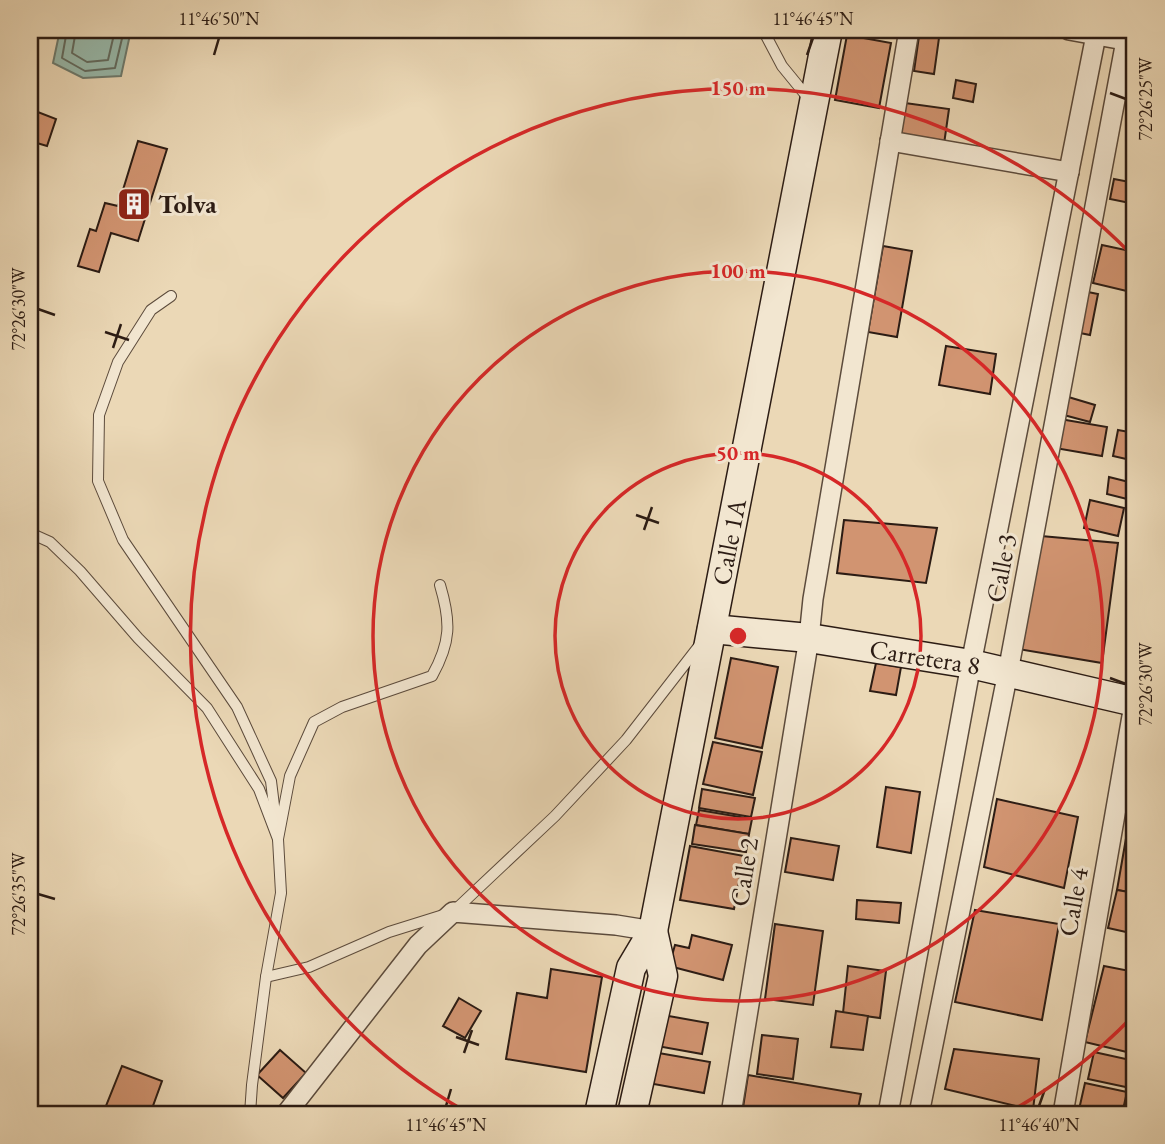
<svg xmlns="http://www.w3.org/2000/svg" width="1165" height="1144" font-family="'EB Garamond',serif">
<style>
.water{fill:#98baac;stroke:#6d7b6f;stroke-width:2}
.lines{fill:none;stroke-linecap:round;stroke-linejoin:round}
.shore{stroke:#626b60;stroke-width:2}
.building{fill:#d19471;stroke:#2c1c14;stroke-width:2}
.lane-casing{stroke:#5c4b3c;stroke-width:12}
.street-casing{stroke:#5c4b3c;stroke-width:22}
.secondary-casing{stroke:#2c1c14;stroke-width:31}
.lane{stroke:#f2e6d0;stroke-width:10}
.street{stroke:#f2e6d0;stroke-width:19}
.secondary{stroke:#f2e6d0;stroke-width:28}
.ticks{fill:none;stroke:#2c1c14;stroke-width:2.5}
.ring{fill:none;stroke:#d62828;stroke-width:3.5}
.labels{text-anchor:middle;stroke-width:6;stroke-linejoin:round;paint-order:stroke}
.poi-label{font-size:26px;font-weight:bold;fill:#2c1c14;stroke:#f2e6d0;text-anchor:start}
.street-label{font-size:26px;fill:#2c1c14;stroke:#f2e6d0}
.centre{fill:#d62828;stroke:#f2e6d0;stroke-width:3.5}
.ring-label{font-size:21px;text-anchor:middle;font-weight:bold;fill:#d62828;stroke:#f2e6d0;stroke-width:6;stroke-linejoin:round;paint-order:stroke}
.neatline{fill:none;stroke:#2c1c14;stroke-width:2.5}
.ticks-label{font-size:18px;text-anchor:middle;fill:#2c1c14}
</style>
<rect width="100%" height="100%" fill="#ebd8b6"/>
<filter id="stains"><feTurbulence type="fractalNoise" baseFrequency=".00286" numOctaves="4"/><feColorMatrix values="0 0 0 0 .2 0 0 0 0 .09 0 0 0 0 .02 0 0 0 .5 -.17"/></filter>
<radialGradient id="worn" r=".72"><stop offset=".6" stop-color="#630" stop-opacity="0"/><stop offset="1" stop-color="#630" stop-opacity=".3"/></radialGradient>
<polygon class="water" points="60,30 131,30 121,76 83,78 53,63"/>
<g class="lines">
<g class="shore">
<polyline points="67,30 62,58 85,71 115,68 124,30"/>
<polyline points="76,30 72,53 87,62 108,60 115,30"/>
</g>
</g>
<g class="building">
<polygon points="847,35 891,43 879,108 835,100"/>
<polygon points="919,36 939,38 934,74 914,71"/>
<polygon points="956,80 976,84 973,102 953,98"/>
<polygon points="905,103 949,109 944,144 900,138"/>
<polygon points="30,109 56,119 47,146 30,141"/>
<polygon points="138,141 167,149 138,241 111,233 99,272 78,266 90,229 96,231 105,203 118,206"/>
<polygon points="1114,179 1135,183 1135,204 1110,199"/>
<polygon points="1102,245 1135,252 1135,293 1093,283"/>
<polygon points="883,246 912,251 897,337 868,332"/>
<polygon points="1083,291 1098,294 1090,335 1075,332"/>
<polygon points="946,346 996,354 990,394 939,385"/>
<polygon points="1065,396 1095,405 1090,422 1060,414"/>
<polygon points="1060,419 1107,427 1102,456 1055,448"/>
<polygon points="1118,430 1135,433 1135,461 1113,456"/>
<polygon points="1109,477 1129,482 1127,499 1107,494"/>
<polygon points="1090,500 1124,508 1118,536 1084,528"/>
<polygon points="844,520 937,528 926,583 837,573"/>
<polygon points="1041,536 1118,543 1102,663 1018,649"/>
<polygon points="731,658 778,667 762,748 715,738"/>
<polygon points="876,663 901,667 896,695 870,691"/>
<polygon points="713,742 762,752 753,795 703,784"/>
<polygon points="886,787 920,792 911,853 877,847"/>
<polygon points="702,789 755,798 751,817 699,808"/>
<polygon points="1135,791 1135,828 1128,827"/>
<polygon points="997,799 1078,817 1064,888 984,867"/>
<polygon points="699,810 752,819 749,834 696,825"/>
<polygon points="695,825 749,834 746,852 692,844"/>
<polygon points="1128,827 1135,828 1135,893 1117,890"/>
<polygon points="791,838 839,846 833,880 785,872"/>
<polygon points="690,846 744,856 734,909 680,900"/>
<polygon points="1117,890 1135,893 1135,934 1108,928"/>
<polygon points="857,900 901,903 899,923 856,919"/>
<polygon points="975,910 1059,924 1042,1020 955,1002"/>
<polygon points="775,924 823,931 813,1005 765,999"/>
<polygon points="692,935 732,945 723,980 669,966 675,945 689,948"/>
<polygon points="848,966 886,971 880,1018 843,1013"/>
<polygon points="1104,966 1135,972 1135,1054 1085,1042"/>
<polygon points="551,969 602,977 586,1072 506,1059 517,993 547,998"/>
<polygon points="459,998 481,1011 465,1038 443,1026"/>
<polygon points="836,1011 868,1016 863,1050 831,1047"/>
<polygon points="663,1015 708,1023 702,1054 657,1046"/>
<polygon points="762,1035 798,1039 793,1079 757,1074"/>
<polygon points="954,1049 1039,1059 1033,1110 945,1089"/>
<polygon points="280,1050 306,1073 283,1098 257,1075"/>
<polygon points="653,1052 710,1062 704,1093 648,1083"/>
<polygon points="1094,1052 1135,1061 1135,1089 1088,1079"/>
<polygon points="122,1066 162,1081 150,1114 129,1114 106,1106"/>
<polygon points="748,1075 861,1094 857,1114 798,1114 780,1111 780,1114 742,1114"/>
<polygon points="1085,1083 1127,1092 1122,1114 1078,1114"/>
<polygon points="1131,1097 1135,1097 1135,1114 1128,1114"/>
</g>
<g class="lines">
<g class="lane-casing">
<g id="lane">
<polyline points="763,30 782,66 809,99"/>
<polyline points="171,296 151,310 118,362 99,415 98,481 123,540 237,707 271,781 276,822"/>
<polyline points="30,533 50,542 80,571 138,638 207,708 259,789 278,839 281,893 266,977 252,1085 250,1114"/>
<path d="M278 839 290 776 314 722 342 707 432 676C451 642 451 622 440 585"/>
<polyline points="266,977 309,967 389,932 453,912 555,816 626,740 699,646"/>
</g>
</g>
<g class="street-casing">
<g id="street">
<polyline points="1069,30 1135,42"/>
<polyline points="890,141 1069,172"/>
<polyline points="286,1114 418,945 453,912 616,925 653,931"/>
<polyline points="731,1114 809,638 813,599 909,30"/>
<polyline points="888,1114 971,664 1097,30"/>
<polyline points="919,1114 1008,672 1128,30"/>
<polyline points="1063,1114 1135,699"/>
</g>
</g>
<g class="secondary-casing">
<g id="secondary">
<polyline points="712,629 809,638 971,664 1135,702"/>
<polyline points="599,1114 631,968 653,931 828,30"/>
<polyline points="632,1114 663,976 653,931"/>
</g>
</g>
<use href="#lane" class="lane"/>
<use href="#street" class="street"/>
<use href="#secondary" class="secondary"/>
</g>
<path class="ticks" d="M214 55 219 38M807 55 813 38M1110 93 1126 99M38 309 55 315M105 332 129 340M113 348 121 324M636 515 659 523M644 530 652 507M1110 678 1126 684M38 894 55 899M456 1037 479 1045M464 1053 472 1030M446 1106 451 1089M1039 1106 1045 1089"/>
<g class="ring">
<circle cx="738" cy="636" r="183"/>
<circle cx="738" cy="636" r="365"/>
<path d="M1132 1017A548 548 0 0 1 1008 1113M468 1113A548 548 0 1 1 1132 255"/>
</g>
<defs>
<g id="building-square" transform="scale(1.75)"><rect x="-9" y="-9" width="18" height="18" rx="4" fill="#8f2418" stroke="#f2e6d0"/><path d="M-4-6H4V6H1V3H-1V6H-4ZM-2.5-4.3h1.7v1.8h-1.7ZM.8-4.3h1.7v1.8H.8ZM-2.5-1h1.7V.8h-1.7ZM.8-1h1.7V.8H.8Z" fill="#fff"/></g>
</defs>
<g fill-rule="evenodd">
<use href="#building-square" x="134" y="204"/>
</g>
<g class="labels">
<g class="poi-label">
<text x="158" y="213">Tolva</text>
</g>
<g class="street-label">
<text transform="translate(729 542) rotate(-79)" y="9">Calle 1A</text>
<text transform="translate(1001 568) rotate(-79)" y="9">Calle 3</text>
<text transform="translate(925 657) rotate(9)" y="9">Carretera 8</text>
<text transform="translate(744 872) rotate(-81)" y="9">Calle 2</text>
<text transform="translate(1073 902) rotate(-80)" y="9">Calle 4</text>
</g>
</g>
<circle cx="738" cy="636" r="10" class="centre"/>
<g class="ring-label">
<text x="738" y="95">150 m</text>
<text x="738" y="278">100 m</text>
<text x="738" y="460">50 m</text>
</g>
<rect width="1165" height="1144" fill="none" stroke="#ebd8b6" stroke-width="77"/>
<rect x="38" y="38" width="1088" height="1068" class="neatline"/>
<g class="ticks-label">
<text x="219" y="25">11°46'50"N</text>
<text x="813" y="25">11°46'45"N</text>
<text transform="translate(1146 99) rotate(-90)" y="6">72°26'25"W</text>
<text transform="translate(19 309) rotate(-90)" y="6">72°26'30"W</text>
<text transform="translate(1146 684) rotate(-90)" y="6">72°26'30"W</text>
<text transform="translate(19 894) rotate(-90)" y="6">72°26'35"W</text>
<text x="446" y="1131">11°46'45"N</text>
<text x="1039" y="1131">11°46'40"N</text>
</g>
<rect width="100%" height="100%" filter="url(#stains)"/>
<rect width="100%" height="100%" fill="url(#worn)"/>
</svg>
